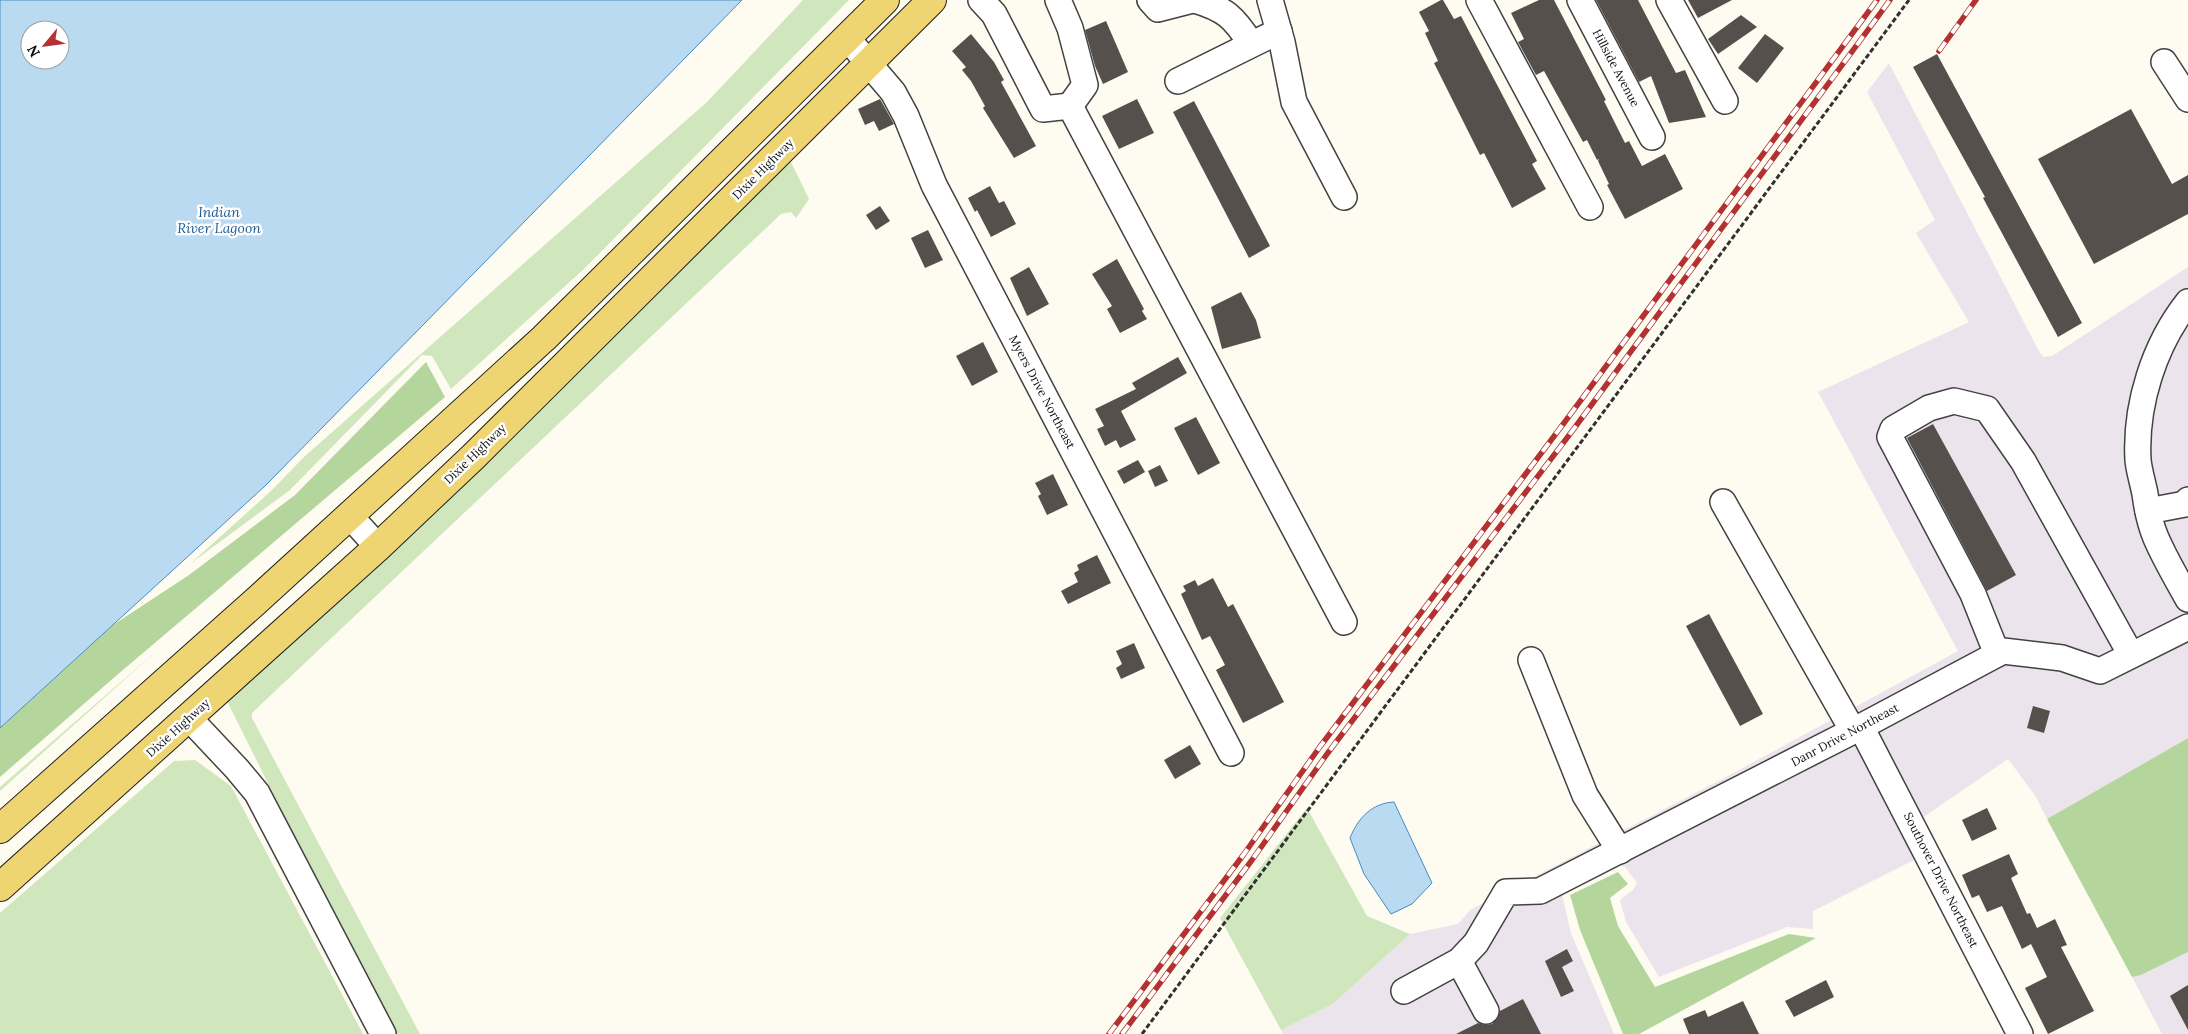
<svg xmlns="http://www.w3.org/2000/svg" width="2188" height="1034" font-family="Lora,serif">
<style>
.industrial{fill:#ece4ec}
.green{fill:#d0e6bd}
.forest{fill:#b4d69d}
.water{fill:#badaf1;stroke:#468bc3;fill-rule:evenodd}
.building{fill:#56504c}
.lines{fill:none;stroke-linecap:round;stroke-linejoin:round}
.minor-casing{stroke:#424242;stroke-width:28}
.major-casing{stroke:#202020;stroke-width:30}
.path{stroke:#313131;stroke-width:3;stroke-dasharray:5 2.5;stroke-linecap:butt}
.minor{stroke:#fff;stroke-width:25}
.major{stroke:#eed571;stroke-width:28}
.rail-casing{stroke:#b43131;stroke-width:5.5}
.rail{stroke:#fff;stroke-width:4;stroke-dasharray:11;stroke-linecap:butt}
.labels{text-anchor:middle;stroke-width:5;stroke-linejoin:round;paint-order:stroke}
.street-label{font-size:12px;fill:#0f0f0f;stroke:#fff}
.water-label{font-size:14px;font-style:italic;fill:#215e97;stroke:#fff}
</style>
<rect width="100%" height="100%" fill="#fefcf1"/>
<g class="industrial">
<polygon points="1889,63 2040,353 2044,357 2052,356 2188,267 2188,738 2047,819 2036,797 2008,759 1915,823 1932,851 1813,911 1813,929 1787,927 1659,977 1626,922 1620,900 1633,890 1637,883 1625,867 1615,865 1563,891 1562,895 1571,933 1614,1034 1283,1034 1281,1030 1333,1004 1410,934 1458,924 1470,910 1726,777 1958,651 1818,392 1969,322 1916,233 1935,220 1867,92"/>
<polygon points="2188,952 2188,1034 2162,1034 2132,977 2141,975"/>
</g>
<g class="green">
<polygon points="803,0 849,0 584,269 451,389 432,356 422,355 290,490 190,564 271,491 305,456 707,102"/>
<polygon points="788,156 809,199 796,218 791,212 781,214 252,713 252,718 420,1034 393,1034 225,697"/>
<polygon points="160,648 0,791 0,787"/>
<polygon points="195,760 231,786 363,1034 0,1034 0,913 174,761"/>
<polygon points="1307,808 1367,916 1410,934 1333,1004 1281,1030 1220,918"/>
</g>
<g class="forest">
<polygon points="426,362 445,397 117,675 0,777 0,728 113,625 189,575 295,495"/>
<polygon points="2188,738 2188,952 2141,975 2132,977 2047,819"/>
<polygon points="1618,872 1628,884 1610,898 1618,926 1655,987 1789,934 1816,938 1639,1034 1623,1034 1580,930 1570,895"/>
</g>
<g class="water">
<path d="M0 0H742L265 486 0 728ZM30 30H60V60H30Z"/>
<path d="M1394 802 1432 883 1412 904 1391 914 1364 874 1350 838C1358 818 1372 803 1394 802Z"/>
</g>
<g class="building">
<polygon points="1441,0 1443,0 1454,19 1461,16 1537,161 1532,164 1546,189 1512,208 1484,153 1480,155 1434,63 1438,61 1425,33 1429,31 1419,12"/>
<polygon points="1539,0 1554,0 1606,100 1604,101 1625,143 1629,141 1642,166 1665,154 1683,189 1625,219 1607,185 1609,184 1598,161 1599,159 1597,160 1587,140 1583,142 1544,71 1536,75 1518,42 1524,39 1511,13"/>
<polygon points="1596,0 1638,0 1676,73 1685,70 1706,117 1669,123 1651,76 1639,82"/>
<polygon points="1688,0 1732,0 1698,18"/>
<polygon points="1741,15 1757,27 1718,54 1708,39"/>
<polygon points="1106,21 1128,72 1103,84 1095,66 1085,30"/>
<polygon points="971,34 994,62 1004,80 1001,82 1036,146 1014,158 983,108 985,106 971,81 962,70 966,67 952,51"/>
<polygon points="1765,34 1784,48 1757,83 1738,68"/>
<polygon points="1937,54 2082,323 2058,337 1983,198 1985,197 1913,67"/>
<polygon points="880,99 894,124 879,131 874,121 865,125 858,109"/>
<polygon points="1137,99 1154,133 1119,149 1102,116"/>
<polygon points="1194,101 1270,246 1249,258 1173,112"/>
<polygon points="2131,109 2172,184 2188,175 2188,214 2094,264 2038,159"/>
<polygon points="990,186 999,203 1004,201 1016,224 991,237 977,210 975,212 968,198"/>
<polygon points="880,206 890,221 876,230 866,215"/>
<polygon points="928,230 943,260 925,268 911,238"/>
<polygon points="1117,259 1144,309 1142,311 1147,319 1120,333 1107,309 1112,306 1092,274"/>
<polygon points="1029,267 1049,304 1027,316 1010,278"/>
<polygon points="1241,292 1256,320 1261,338 1222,349 1211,307"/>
<polygon points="983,342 998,372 972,386 956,356"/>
<polygon points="1178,357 1187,373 1121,411 1136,440 1120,448 1116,440 1105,446 1097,429 1104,426 1095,409 1136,389 1132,383"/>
<polygon points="1196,417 1220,463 1198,475 1174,428"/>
<polygon points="1933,424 2016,575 1987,591 1907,438"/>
<polygon points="1138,460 1145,472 1124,484 1117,471"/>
<polygon points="1160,465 1168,481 1155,487 1148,471"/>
<polygon points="1053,474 1068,505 1047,515 1038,496 1041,494 1035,483"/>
<polygon points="1097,555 1111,583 1068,604 1061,591 1078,582 1074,573 1079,570 1077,565"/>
<polygon points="1213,578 1228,607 1233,604 1284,702 1243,723 1216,670 1225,665 1210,636 1202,640 1181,594 1186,591 1183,586 1195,580 1198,586"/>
<polygon points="1709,614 1763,714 1740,726 1686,626"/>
<polygon points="1134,643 1145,668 1121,679 1116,668 1122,664 1116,651"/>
<polygon points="2033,706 2050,711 2044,733 2027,728"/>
<polygon points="1190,745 1201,764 1175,779 1164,760"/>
<polygon points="1987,808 1997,829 1972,841 1962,820"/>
<polygon points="2009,854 2018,874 2011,878 2027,914 2030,913 2037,928 2055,919 2067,945 2061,947 2094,1011 2048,1034 2025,988 2047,977 2031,944 2022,949 2002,906 1987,912 1979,895 1972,898 1962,875"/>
<polygon points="1567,949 1573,961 1562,967 1574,991 1561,997 1545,961"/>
<polygon points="1826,980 1834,997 1794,1017 1785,1001"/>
<polygon points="2188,985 2188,1030 2170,996"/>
<polygon points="1523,999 1541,1034 1456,1034 1478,1023 1485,1025 1492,1024 1498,1018 1500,1011"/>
<polygon points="1743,1001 1759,1034 1689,1034 1683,1019 1705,1010 1708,1017"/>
</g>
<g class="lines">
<g class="minor-casing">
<g id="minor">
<polyline points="981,0 994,14 1043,109 1070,106 1344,622"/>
<polyline points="1058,0 1070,28 1085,85 1070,106"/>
<polyline points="1150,0 1158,9 1193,0"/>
<path d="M1195 0C1225 9 1234 17 1251 44"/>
<polyline points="1270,0 1282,42 1294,102 1344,197"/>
<polyline points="1479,0 1590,207"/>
<polyline points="1580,0 1652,137"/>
<polyline points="1669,0 1725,101"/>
<polyline points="847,38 893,92 906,116 934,185 1231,753"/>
<polyline points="2164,62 2188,99"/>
<polyline points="1178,81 1279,31"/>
<path d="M2188 302C2154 345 2135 405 2138 460 2139 471 2143 483 2145 494 2147 509 2150 524 2156 538 2165 559 2177 579 2188 599"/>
<polyline points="1723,502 1853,731"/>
<polyline points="2148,511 2185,504 2188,500"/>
<polyline points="349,515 378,547"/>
<polyline points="1997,654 1973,594 1890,437 1893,429 1929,408 1954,401 1987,409 2023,461 2131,655"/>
<polyline points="1531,660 1585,795 1620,851"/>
<polyline points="189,718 237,769 257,793 383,1034"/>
<polyline points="1861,727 2020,1034"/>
<polyline points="1459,961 1486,1011"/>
<polyline points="1404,991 1459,961 1476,943 1506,892 1540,891 1853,731 2003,651 2062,658 2100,671 2188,627"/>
</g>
</g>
<g class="major-casing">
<g id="major">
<polyline points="0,829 255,602 544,338 885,0"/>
<polyline points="0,887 378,547 473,457 932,0"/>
</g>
</g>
<polyline class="path" points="1142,1034 1909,0"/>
<use href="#minor" class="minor"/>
<use href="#major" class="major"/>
<g class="rail-casing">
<g id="rail">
<polyline points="1939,51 1976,0"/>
<polyline points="1109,1034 1244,854 1319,748 1564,423 1877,0"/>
<polyline points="1122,1034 1252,860 1327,754 1573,430 1890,0"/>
</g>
</g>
<use href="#rail" class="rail"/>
</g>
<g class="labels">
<g class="street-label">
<text transform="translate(1616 68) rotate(62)" y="4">Hillside Avenue</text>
<text transform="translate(763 169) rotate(-45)" y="4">Dixie Highway</text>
<text transform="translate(1042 392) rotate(62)" y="4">Myers Drive Northeast</text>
<text transform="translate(475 454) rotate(-44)" y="4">Dixie Highway</text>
<text transform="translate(178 728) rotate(-42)" y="4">Dixie Highway</text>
<text transform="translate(1845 735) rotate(-28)" y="4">Danr Drive Northeast</text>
<text transform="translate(1941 880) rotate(63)" y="4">Southover Drive Northeast</text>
</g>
<g class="water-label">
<text x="219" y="217">Indian<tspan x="219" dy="16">River Lagoon</tspan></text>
</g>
</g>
<g transform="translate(45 45) rotate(241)"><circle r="24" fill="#ffffff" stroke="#9f9f9f"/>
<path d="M0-4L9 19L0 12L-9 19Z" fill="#b43131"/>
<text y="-8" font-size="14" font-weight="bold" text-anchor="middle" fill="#0f0f0f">N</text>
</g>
</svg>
